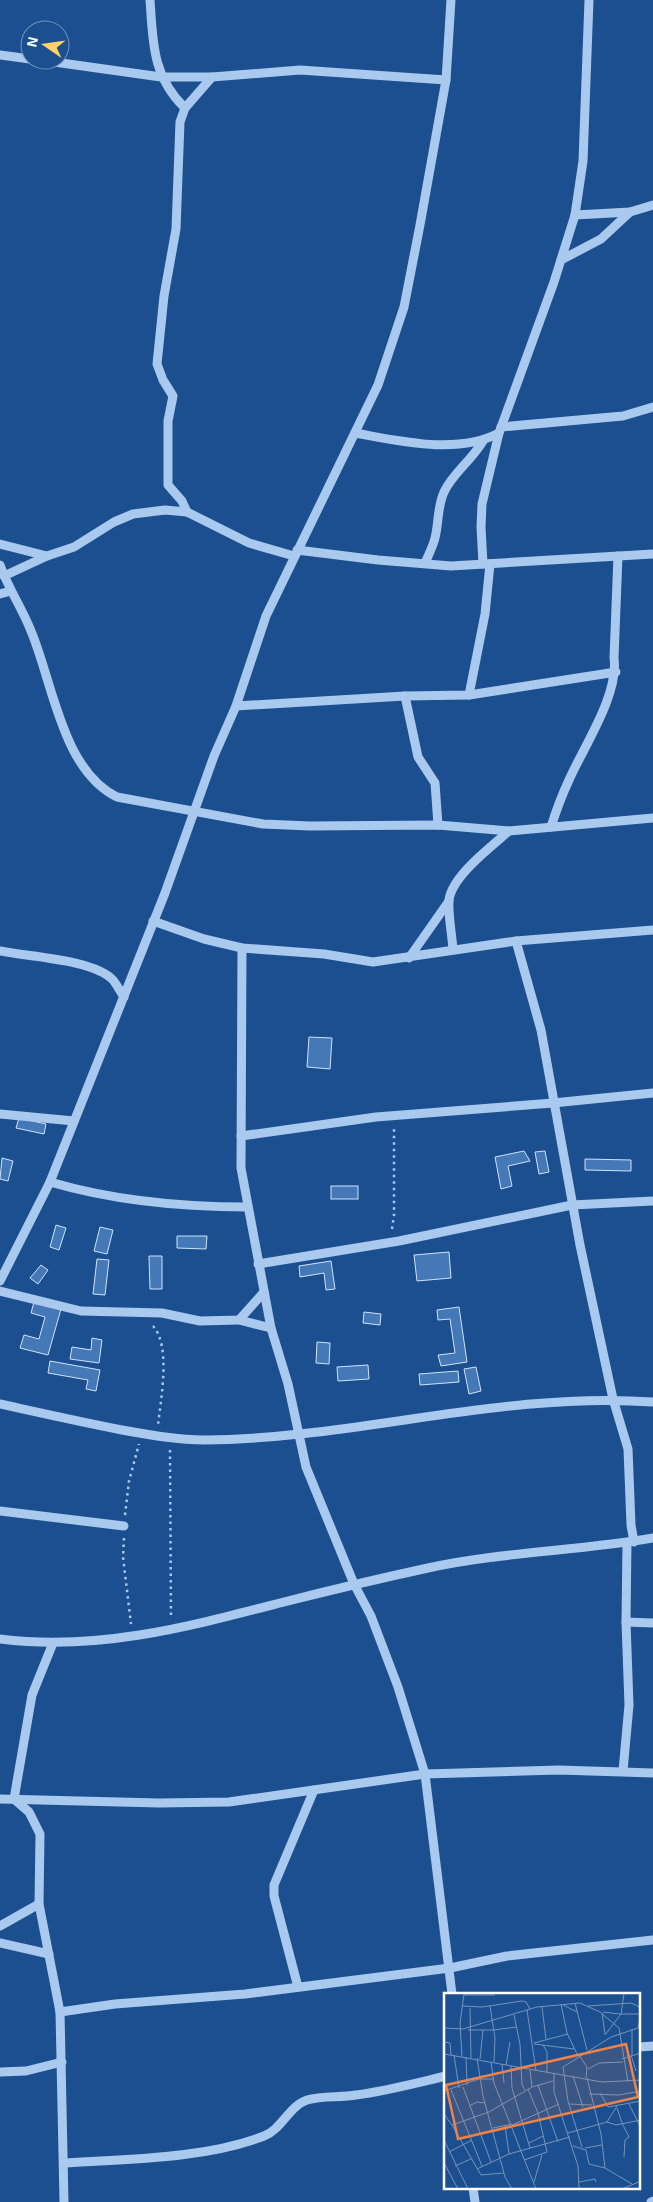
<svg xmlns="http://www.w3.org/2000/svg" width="653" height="2202" font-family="'Exo 2',sans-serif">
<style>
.building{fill:#4478b7;stroke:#cfe3fa}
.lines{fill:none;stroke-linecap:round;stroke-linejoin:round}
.path{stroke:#a9c9ee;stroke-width:2.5;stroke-dasharray:2.5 4;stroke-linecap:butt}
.minor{stroke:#a9c9ee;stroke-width:9}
.inset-road{fill:none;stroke:#7695bc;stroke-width:1}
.view{fill:#ee8249;fill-opacity:0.15;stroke:#ee8249;stroke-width:2.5}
.inset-edge{fill:none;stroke:#fff;stroke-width:2.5}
</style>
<rect width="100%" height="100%" fill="#1b4f8f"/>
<g class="building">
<polygon points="309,1037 332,1038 330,1069 307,1067"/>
<polygon points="19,1118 46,1124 44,1134 16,1128"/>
<polygon points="524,1151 530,1161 508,1166 512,1186 501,1189 495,1157"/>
<polygon points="545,1151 549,1172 539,1174 535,1152"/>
<polygon points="2,1158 13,1161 8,1181 0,1179"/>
<polygon points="585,1159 631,1160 631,1171 585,1170"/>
<rect x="331" y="1186" width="27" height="13"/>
<polygon points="56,1225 66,1228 59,1250 50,1247"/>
<polygon points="100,1227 113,1230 107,1254 94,1251"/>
<polygon points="177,1236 207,1236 206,1249 177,1248"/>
<polygon points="449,1252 451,1278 417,1281 414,1255"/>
<polygon points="149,1256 162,1256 162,1289 150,1289"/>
<polygon points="97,1259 109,1260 105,1295 93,1294"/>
<polygon points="331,1261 335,1289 326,1290 324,1273 300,1277 299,1266"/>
<polygon points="41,1265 48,1270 38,1284 30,1278"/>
<polygon points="34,1302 61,1309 48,1355 20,1348 24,1335 39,1339 45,1317 31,1313"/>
<polygon points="459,1307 467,1362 441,1366 438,1355 455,1353 450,1319 438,1320 437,1310"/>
<polygon points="364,1312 381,1314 380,1325 363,1323"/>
<polygon points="92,1338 102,1340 99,1363 70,1359 72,1347 91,1350"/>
<polygon points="317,1342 330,1343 329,1364 316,1363"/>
<polygon points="50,1361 100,1370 96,1391 86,1389 88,1380 48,1373"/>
<polygon points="368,1365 369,1379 338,1381 337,1367"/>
<polygon points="476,1367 481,1391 469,1394 464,1369"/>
<polygon points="458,1371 459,1382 420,1385 419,1374"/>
</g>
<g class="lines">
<g class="path">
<polyline points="392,1229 394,1215 394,1128"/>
<path d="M153 1326C171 1346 161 1398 158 1425"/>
<polyline points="170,1450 171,1617"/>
<polyline points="125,1515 129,1481 139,1444"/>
<polyline points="124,1538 123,1557 131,1624"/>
</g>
<g class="minor">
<path d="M150 0C153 42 152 76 185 108"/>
<polyline points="0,55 30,59"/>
<polyline points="40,60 161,77 212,77 300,70 446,80"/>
<polyline points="575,215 630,212 653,205"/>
<polyline points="561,260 601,239 630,212"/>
<polyline points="501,427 623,416 653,407"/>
<path d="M355 433C400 441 457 455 499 433"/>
<polyline points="187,512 182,501 168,485 168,421 173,396 163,380 157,364 164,296 176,229 180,122 185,108 212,77"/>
<polyline points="0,544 47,556"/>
<polyline points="297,550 378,560 451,566 653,554"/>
<path d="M425 563C429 554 433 546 435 538 439 522 437 508 444 492 453 473 472 460 483 441"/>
<polyline points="483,564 481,527 482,504 499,433 554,282 575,215 583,161 589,0"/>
<path d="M0 565C8 588 22 608 31 631 53 683 62 770 117 797L263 824 310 826 438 825 509 831 653 818"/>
<polyline points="4,576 47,556 74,547 114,522 133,514 165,510 187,512 249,543 294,556"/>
<polyline points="0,594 11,591"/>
<polyline points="469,695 485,614 490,564"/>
<polyline points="405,696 418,757 435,783 438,825"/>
<polyline points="236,706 405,696 469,695 616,672"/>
<path d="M551 827C556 811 562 795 569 780 584 746 619 695 614 658L618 556"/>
<polyline points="153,921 204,939 242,948 324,954 373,962 516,941 653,930"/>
<polyline points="516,941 541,1030 580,1245 613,1399 628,1449 631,1525 634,1542"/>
<polyline points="242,948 241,1168 271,1328 288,1384 306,1467 354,1584 371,1616 398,1687 425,1774 452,1994"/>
<path d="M453 950C452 934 448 916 449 900 452 876 491 847 509 831"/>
<path d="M0 951C28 957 93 959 113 980 117 985 120 991 124 997"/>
<polyline points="409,958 449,901"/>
<polyline points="0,1114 74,1121"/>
<polyline points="241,1136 376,1117 553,1103 653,1093"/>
<path d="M50 1182C115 1201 179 1207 247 1207"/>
<polyline points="258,1264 399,1241 572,1205 653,1201"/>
<polyline points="0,1281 50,1182 165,893 214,756 236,706 266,616 378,385 404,307 420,225 446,80 451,0"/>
<polyline points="0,1291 81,1311 162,1313 200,1321 239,1320 264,1292"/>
<polyline points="239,1320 271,1328"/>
<path d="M0 1404C41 1413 81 1422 122 1430 150 1435 177 1440 205 1440 355 1439 502 1391 653 1402"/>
<polyline points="0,1511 124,1526"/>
<polyline points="626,1622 653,1623"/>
<path d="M0 1639C96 1651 184 1628 276 1604 327 1591 377 1579 428 1568 501 1552 578 1551 653 1538"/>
<polyline points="53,1643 32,1695 14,1799 29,1812 40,1834 39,1904 60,2012 64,2202"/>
<polyline points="623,1771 629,1705 626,1622 627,1543"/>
<polyline points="0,1799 159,1803 229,1802 425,1774 559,1770 653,1773"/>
<polyline points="0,1926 39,1904"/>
<polyline points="0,1943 49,1954"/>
<polyline points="298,1987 274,1896 274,1885 314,1790"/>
<polyline points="60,2012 115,2004 245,1994 450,1968 507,1956 653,1940"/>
<polyline points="639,2047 653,2046"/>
<polyline points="0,2072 26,2071 62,2062"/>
<path d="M64 2163C128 2159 204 2159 264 2136 282 2129 289 2106 307 2100 323 2095 340 2098 356 2095 386 2091 416 2083 446 2076"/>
<polyline points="473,2188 475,2202"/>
<polyline points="651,2202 653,2201"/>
</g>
</g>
<g transform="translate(444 1993)">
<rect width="196" height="196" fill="#1b4f8f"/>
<path class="inset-road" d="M20 2H51M131 10 143 57M117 11 123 40 134 63M119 12 133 19M18 13 38 14 78 8 82 9 86 16M46 13 51 45 50 69M144 13 187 10 194 13 197 19M98 14 102 46M26 15 27 65M83 17 92 78M159 19 176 21M158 20 161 41M177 21 180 1M70 22 76 51 78 92 81 97M0 35 19 36 93 14 136 10 156 19 175 35 184 89M24 37H49M49 37 73 34M0 49 6 50 7 62M90 50 124 41M90 51 130 56M99 52 103 59V79M0 61 158 89 197 87M10 62 15 95M135 62 143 74 142 85M187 62 192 78M188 62V36M18 64 16 30 20 1M22 64 23 92M33 65 39 103 61 184 68 196M36 66 39 37M178 66 197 60M47 69 50 90 92 196M58 71 60 90M62 72 66 49M67 73 68 95 86 155M144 76 155 70 179 69M86 77 88 94M0 79 1 98M110 81V99L134 173 135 196M129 83 139 114M143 85 157 141 161 175 188 191M94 92 114 149M19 94 47 169M7 97 38 173M0 98 35 86H49M156 100 164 114 197 108M145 101 175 102 197 98M125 111 148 112M185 111 197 135M25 113 33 109 41 110M173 115 178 130M0 121 8 132 45 119 88 94 109 88M163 129 173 113M178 130 185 144 181 147 180 164M8 132 37 182 60 180M61 132 65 161M68 132 115 111M49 135 68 131M124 140 163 129 172 132 197 127M0 147 24 196M85 150 99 143M129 153 142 157 145 171 161 175M138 154 124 108 119 74 167 44 194 35 197 21H177L161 42M141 155 158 152M5 159 28 147M80 167 103 159 94 120 84 96M0 170 14 196M11 173 27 166M33 176 65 161 126 144M90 189 98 162M135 189 151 186 152 189M178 196 197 188"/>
<path class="view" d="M182 51 194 104 14 146 2 92Z"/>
<rect width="196" height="196" class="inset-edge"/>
</g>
<g transform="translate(45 45) rotate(283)"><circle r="24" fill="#1b4f8f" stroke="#7695bc"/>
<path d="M0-4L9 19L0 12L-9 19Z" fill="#ffd166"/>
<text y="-8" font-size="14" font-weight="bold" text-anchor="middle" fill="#ffffff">N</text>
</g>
</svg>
